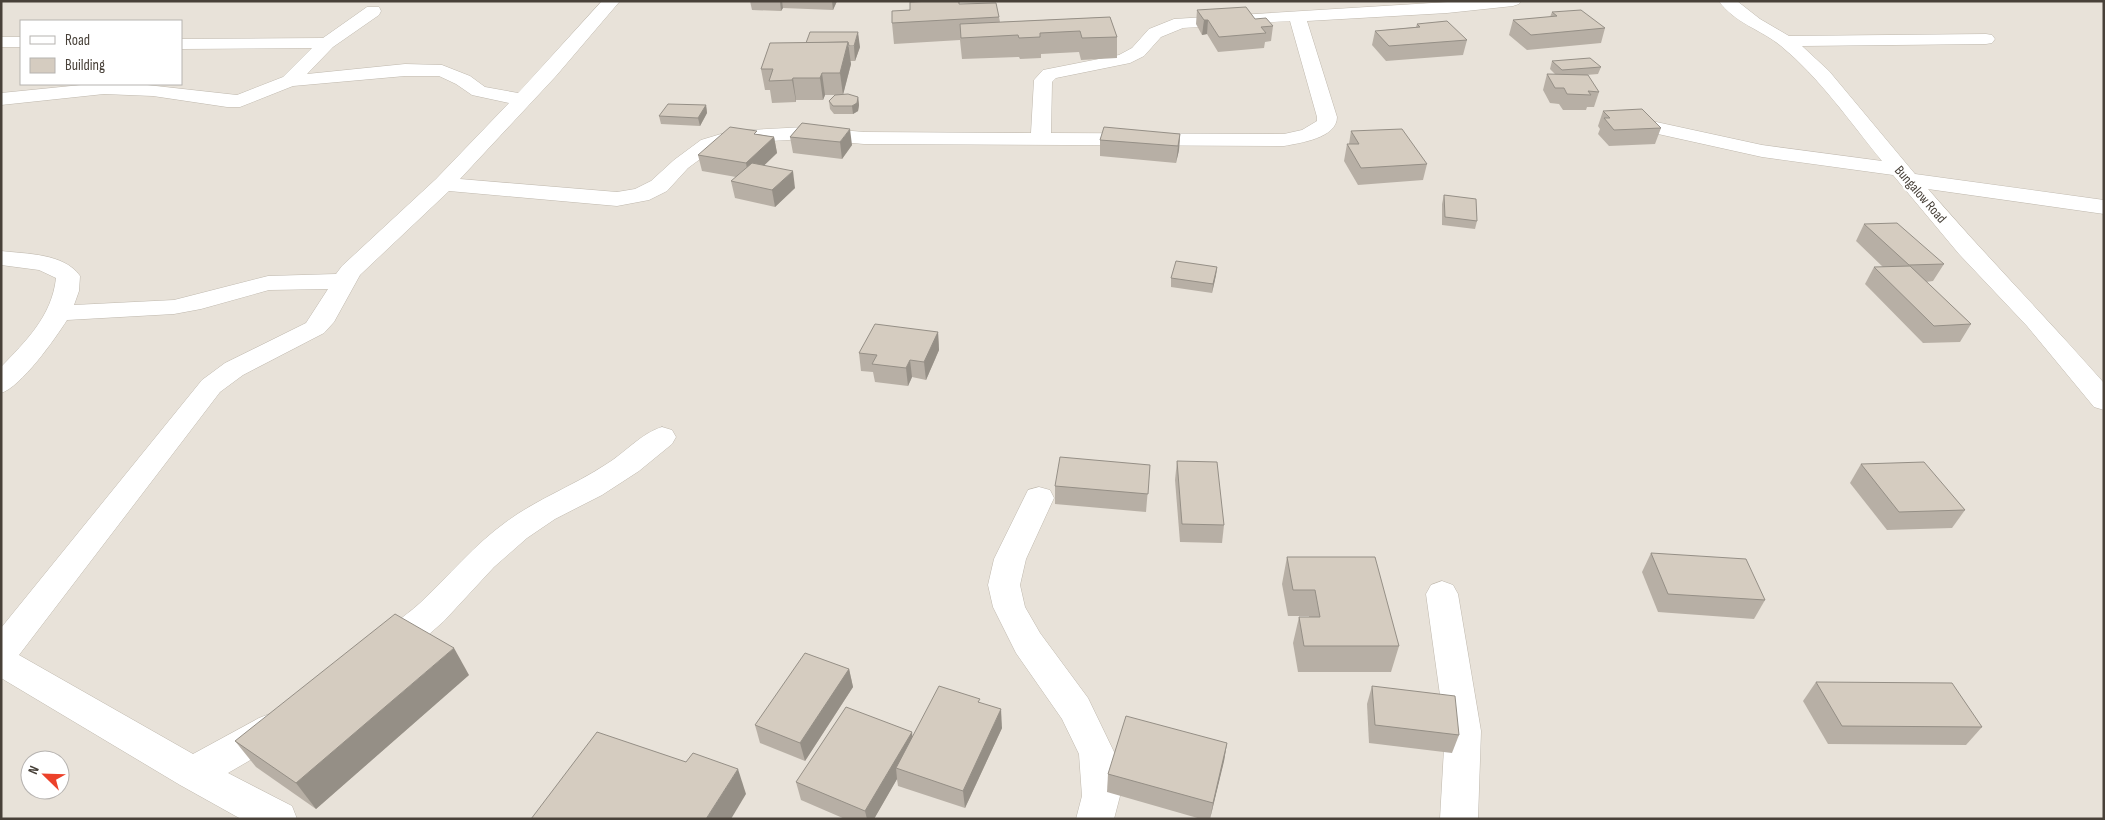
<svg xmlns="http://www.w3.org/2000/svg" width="2105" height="820" font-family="'Sofia Sans Condensed',sans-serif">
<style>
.residential{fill:#e8e2d9;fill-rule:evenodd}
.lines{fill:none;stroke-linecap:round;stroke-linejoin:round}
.street-casing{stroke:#bfb8ad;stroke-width:1}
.street{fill:#fff;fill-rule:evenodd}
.wall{fill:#b7afa5}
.shaded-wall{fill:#958f86}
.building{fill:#d5ccc0;stroke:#958f86}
.labels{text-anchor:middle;stroke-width:4.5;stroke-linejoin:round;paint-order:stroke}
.far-street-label{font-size:14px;fill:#484139;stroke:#fff}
</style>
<rect width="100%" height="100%" fill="#f4f1ea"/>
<path class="residential" d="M1 1H2104V819H1ZM21 21H181V84H21ZM30 760H60V790H30Z"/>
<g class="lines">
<g class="street-casing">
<g id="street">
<path d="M602 1H620L556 76 460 179 617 192 635 189 651 181 674 160 701 140 731 131 806 127 864 132 1031 133 1034 80 1043 70 1119 55 1132 48 1149 29 1174 19 1464 1H1521L1519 4 1513 6 1447 13 1307 21 1337 117C1337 138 1300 143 1284 146L864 144 806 139 733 143 715 148 688 168 667 191 649 200 617 206 449 191 360 275 334 322 324 333 243 375 220 392 19 655 193 754 259 718 272 713 285 718 290 729 285 740 228 773 292 806 297 819H241L180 785 1 678V628L202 380 225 363 306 323 328 289 269 290 201 309 174 314 67 320C55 339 21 387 1 393V367C26 341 52 316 56 278L39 270 1 265V251C26 254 64 253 80 276L79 291 74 305 174 300 268 276 336 274 342 266 436 179 509 103 472 95 456 84 439 76H405L293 86 240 107H227L153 96 104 94 1 105V93L91 84H138L237 95 283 77 312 48 181 49V39L323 38 367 7H379L381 11 379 15 333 47 307 74 405 64 442 65 470 76 485 87 518 93ZM1290 21 1317 117V121L1302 130 1284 134 1051 133 1052 82 1056 78 1130 63 1144 56 1161 37 1183 28Z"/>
<path d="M1719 1H1737L1760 19 1789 36 1986 34 1992 35 1995 39 1992 43 1986 44 1802 46 1829 71 1915 174 2104 200V214L1928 189C1985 255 2046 317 2104 383V410L2094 407 2027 326 1959 254 1893 175 1762 157 1640 130 1637 126 1640 122 1647 120 1762 145 1882 161C1850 122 1820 78 1781 46 1762 30 1734 23 1719 1Z"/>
<rect x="1" y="37" width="20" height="10"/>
<path d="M662 427 672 430 676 437 672 444 639 471 602 495 555 519 527 538 494 567 444 621 400 660 388 664 376 660 371 650C381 630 404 618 420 603 449 576 474 545 506 522 537 499 573 486 605 465 624 454 641 433 662 427Z"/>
<polygon points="1039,487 1050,490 1054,498 1026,559 1020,585 1025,607 1040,633 1088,698 1115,754 1120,796 1114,819 1076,819 1082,796 1079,754 1062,719 1016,653 993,607 988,585 994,559 1028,490"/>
<polygon points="1442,581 1453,585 1458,594 1481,731 1478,819 1440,819 1445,731 1426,594 1431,585"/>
</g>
</g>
<use href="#street" class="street"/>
</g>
<g class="wall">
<polygon points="750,1 837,1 833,10 783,8 781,11 752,10"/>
<polygon points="959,4 999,17 1000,22 1110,17 1117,37 1117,58 1081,60 1079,52 1041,54 1041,58 1020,59 1019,57 962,59 960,40 894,44 892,23 910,10"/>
<polygon points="1197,10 1255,19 1273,26 1271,41 1265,42 1264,48 1218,52 1207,34 1202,35 1196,24"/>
<polygon points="1552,12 1605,28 1601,43 1527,50 1509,35 1513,20 1550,17"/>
<polygon points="1417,24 1467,40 1463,55 1386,61 1372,45 1375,31 1416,27"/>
<polygon points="770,43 860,47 855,61 850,61 851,64 843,94 858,97 859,105 858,111 853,114 834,114 830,109 829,101 837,95 825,95 823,100 796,100 796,102 772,103 770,90 765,90 761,69"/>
<polygon points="1552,61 1601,67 1598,74 1586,75 1599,92 1594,107 1587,107 1586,110 1563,110 1559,104 1550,103 1543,90 1547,74 1556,75 1550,69"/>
<polygon points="706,105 707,113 700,126 661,124 659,116"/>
<polygon points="1603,111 1661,128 1655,144 1609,146 1598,134 1600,129 1598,126"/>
<polygon points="802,123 852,145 842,159 793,153 790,137"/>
<polygon points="1351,131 1427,164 1423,180 1358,185 1344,161 1347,144 1349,144"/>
<polygon points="757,134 774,137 777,153 764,165 795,188 775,207 735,198 731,181 736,177 702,171 698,155"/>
<polygon points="1180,134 1179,150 1176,163 1100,156 1100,140"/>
<polygon points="1444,195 1477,221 1475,229 1442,225 1442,204"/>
<polygon points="1864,224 1944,264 1933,281 1926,282 1971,324 1960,342 1923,343 1865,284 1874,267 1883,267 1856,241"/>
<polygon points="1217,267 1216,275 1212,293 1171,287 1171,278"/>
<polygon points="938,332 939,350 926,380 912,377 908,386 875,382 873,372 861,371 859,353"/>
<polygon points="1177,461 1224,525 1222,543 1180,542 1175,480"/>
<polygon points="1861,464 1965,510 1952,528 1887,530 1850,483"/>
<polygon points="1150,465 1146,512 1055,504 1055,486"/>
<polygon points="1651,553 1765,600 1754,619 1658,612 1642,572"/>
<polygon points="1287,557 1399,646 1391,672 1298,672 1293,643 1299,617 1309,617 1309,616 1288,616 1282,584"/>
<polygon points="849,669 853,687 805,761 760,743 755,725"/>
<polygon points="469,675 316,809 256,767 235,741"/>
<polygon points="1816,682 1982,727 1966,745 1828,744 1803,701"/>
<polygon points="1372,686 1459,735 1452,753 1369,743 1367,704"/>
<polygon points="1002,728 965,808 898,786 897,779 874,819 845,819 801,800 796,782 912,732 912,736"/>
<polygon points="1227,743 1224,761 1210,819 1201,819 1107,792 1108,774"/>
</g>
<g class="shaded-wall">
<polygon points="780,1 782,1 783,8 781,11"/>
<polygon points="832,1 837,1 833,10"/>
<polygon points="1204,20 1208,20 1207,34 1202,35"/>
<polygon points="858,32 860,47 855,61 854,46"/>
<polygon points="848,42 851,64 843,95 840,73"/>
<polygon points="822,73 825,95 823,100 820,78"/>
<polygon points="793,78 796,100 796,102 792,80"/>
<polygon points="858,97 859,105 858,111 853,114 852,106"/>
<polygon points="706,105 707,113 700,126 698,118"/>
<polygon points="850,129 852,145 842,159 840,142"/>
<polygon points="1180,134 1179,150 1176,163 1178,146"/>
<polygon points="774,137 777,153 749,180 746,163"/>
<polygon points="793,171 795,188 775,207 772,190"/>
<polygon points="1217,267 1216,275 1212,293 1213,284"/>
<polygon points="938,332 939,350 926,380 924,362"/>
<polygon points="910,360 912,377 908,386 906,368"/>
<polygon points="454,648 469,675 316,809 296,783"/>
<polygon points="849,669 853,687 805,761 800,743"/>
<polygon points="1001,709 1002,728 965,808 963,791"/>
<polygon points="912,732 914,750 896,768 897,779 874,819 867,819 865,811"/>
<polygon points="1227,743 1224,761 1210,819 1213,803"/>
<polygon points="738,769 746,794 731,819 706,819"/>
</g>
<g class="building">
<polygon points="933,1 959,1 959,4 996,3 999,17 892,23 892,11 910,10 910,2"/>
<polygon points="1246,7 1255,19 1266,18 1273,26 1261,27 1266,33 1219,37 1208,20 1204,20 1197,10"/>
<polygon points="1581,10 1605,28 1531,35 1513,20 1557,16 1552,12"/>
<polygon points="1110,17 1117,37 1082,38 1080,31 1040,33 1040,37 1019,38 1018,35 961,38 960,24"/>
<polygon points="1447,21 1467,40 1389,46 1375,31 1420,27 1417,24"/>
<polygon points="810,32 858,32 854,46 849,46 848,42 806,43"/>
<polygon points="848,42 840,73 822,73 820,78 793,78 792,80 769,81 773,69 761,69 770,43"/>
<polygon points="1590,58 1601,67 1562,70 1552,61"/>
<polygon points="1547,74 1588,75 1599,92 1588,91 1591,95 1567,94 1564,88 1555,88"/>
<polygon points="848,94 858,97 857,103 852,106 833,106 829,101 835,95"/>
<polygon points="668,104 706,105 698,118 659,116"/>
<polygon points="1642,109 1661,128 1614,130 1604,118 1610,118 1603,111"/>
<polygon points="802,123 850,129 840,142 790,137"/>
<polygon points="730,127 757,131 754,134 774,137 746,163 698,155"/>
<polygon points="1104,127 1180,134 1178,146 1100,140"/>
<polygon points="1402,129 1427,164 1361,168 1347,144 1359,144 1351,131"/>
<polygon points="752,163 793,171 772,190 731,181"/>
<polygon points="1444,195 1476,199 1477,221 1445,217"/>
<polygon points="1897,223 1944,264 1909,265 1864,224"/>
<polygon points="1176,261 1217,267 1213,284 1171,278"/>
<polygon points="1910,266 1971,324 1934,326 1874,267"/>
<polygon points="875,324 938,332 924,362 910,360 906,368 872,364 877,355 859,353"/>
<polygon points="1060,457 1150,465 1148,494 1055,486"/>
<polygon points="1177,461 1217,462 1224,525 1182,524"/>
<polygon points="1924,462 1965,510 1899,512 1861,464"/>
<polygon points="1651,553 1746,559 1765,600 1668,594"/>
<polygon points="1287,557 1375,557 1399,646 1304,646 1299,617 1320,617 1315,590 1293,590"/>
<polygon points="395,614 454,648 296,783 235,741"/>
<polygon points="805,653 849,669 800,743 755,725"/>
<polygon points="1816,682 1952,683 1982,727 1842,726"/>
<polygon points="939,686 980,699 978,702 1001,709 963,791 896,768"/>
<polygon points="1372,686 1455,696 1459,735 1375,725"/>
<polygon points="846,707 912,732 865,811 796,782"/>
<polygon points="1126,716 1227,743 1213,803 1108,774"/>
<polygon points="597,732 686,762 693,753 738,769 706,819 531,819"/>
</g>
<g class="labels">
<g class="far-street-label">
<text transform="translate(1921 194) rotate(49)" y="5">Bungalow Road</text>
</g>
</g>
<rect width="2105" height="820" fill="none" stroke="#484139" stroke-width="5"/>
<rect x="20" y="20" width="162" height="65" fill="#ffffff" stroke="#b6b3b0"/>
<rect x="30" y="36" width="25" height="8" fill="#ffffff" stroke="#b6b3b0"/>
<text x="65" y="45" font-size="15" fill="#484139">Road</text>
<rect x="30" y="58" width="25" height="15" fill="#d5ccc0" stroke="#b6b3b0"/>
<text x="65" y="70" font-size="15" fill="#484139">Building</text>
<g transform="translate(45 775) rotate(293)"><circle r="24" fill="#ffffff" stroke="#b6b3b0"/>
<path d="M0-4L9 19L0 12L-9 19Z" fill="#ec412a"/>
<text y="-8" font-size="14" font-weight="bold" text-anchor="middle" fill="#484139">N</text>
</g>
</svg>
